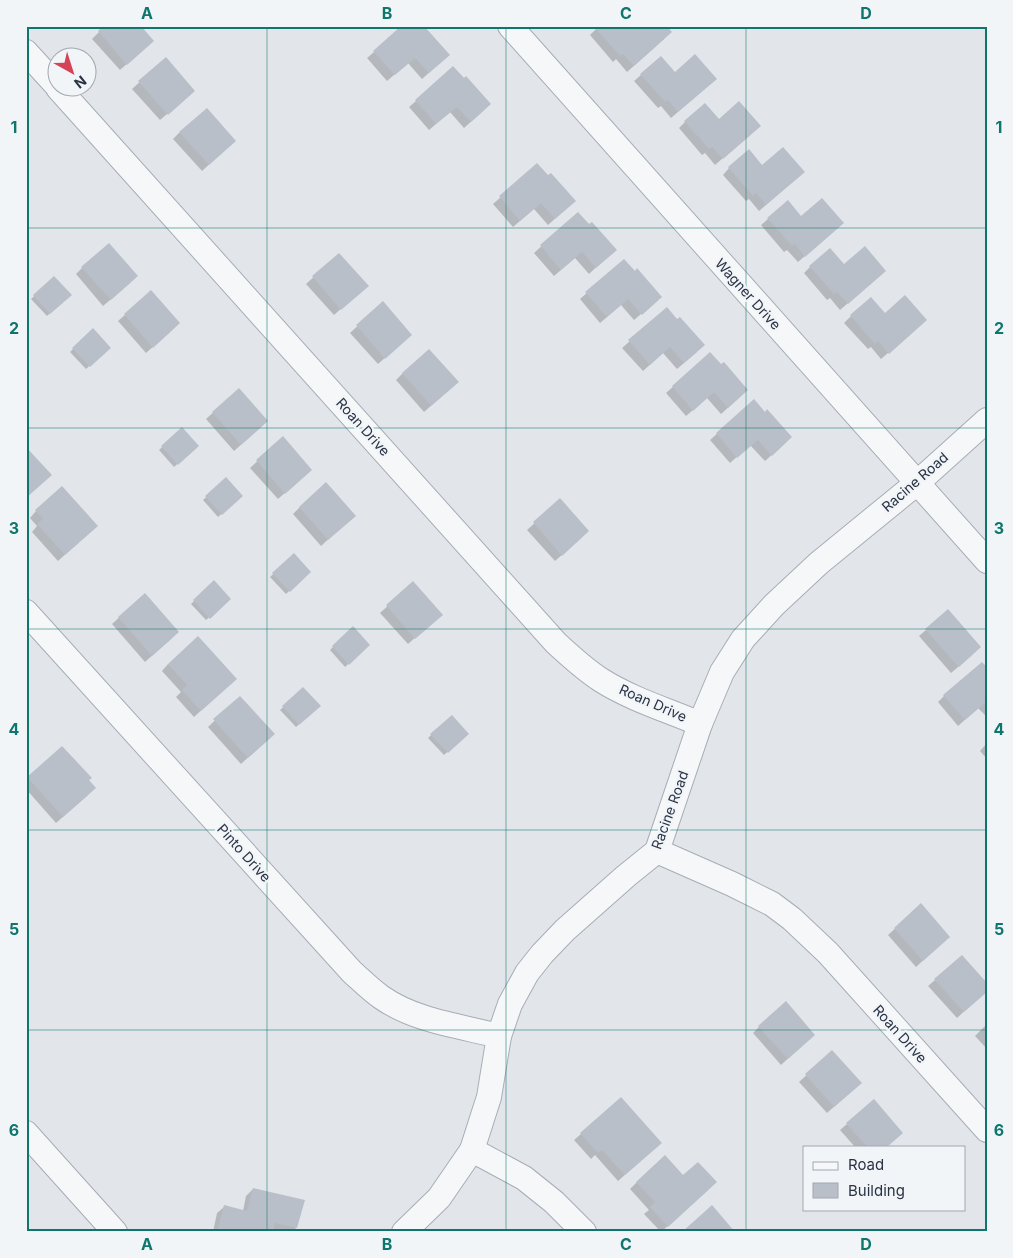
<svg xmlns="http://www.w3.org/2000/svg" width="1013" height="1258" font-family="Inter,sans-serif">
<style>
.shadow{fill:#0003}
.building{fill:#b9bfc9}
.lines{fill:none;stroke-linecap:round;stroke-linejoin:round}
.street-casing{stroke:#a7adb6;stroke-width:26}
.street{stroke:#f6f7f9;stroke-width:24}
.grid{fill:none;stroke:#0f766e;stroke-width:1;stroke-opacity:0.55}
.labels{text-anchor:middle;stroke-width:4.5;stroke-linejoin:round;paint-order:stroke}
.street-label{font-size:14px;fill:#293344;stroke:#f2f5f8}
.neatline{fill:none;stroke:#0f766e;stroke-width:2}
.grid-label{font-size:16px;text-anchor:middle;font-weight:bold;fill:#0f766e}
</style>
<rect width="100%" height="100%" fill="#e2e6eb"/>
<g class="shadow">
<polygon points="105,26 146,47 120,70 92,39"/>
<polygon points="599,26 664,39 627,72 616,59 613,62 590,35"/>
<polygon points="374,52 441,62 422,79 408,63 387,81 367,58"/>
<polygon points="165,59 187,97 160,120 132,89"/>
<polygon points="674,73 709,85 671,118 661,106 658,108 634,81 641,75"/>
<polygon points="416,101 483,111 464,128 450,112 429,130 409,107"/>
<polygon points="719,120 753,132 715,165 705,153 702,155 679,128 685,122"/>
<polygon points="180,132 228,147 202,171 173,139"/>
<polygon points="537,165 567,208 548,225 534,209 513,227 493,204"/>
<polygon points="729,168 797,178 759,211 749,199 746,201 723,175"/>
<polygon points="578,213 589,225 608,256 589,274 575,258 554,276 534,253"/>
<polygon points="801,218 836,229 798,262 787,250 784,252 761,225 768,219"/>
<polygon points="339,254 360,292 334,315 306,284"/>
<polygon points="624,260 654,303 634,320 621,305 600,323 580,299"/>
<polygon points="844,265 878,277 840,310 830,298 827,300 804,273 810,267"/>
<polygon points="82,268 130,283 103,306 76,274"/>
<polygon points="54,278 70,295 47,316 31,299"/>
<polygon points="151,292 172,330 146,353 118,321"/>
<polygon points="383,303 404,341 378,364 350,333"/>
<polygon points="667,309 697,352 677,369 663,353 643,371 622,348"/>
<polygon points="884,315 919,326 881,359 871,347 868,349 844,323 851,316"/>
<polygon points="93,330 109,348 86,369 70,352"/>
<polygon points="710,354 740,397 721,414 707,398 686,416 666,393"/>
<polygon points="403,373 450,389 424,412 396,380"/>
<polygon points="239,389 260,428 234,451 206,419"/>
<polygon points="754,401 784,444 765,461 750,445 730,463 710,440"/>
<polygon points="182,429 197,446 174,467 159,450"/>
<polygon points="283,438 304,476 278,499 250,468"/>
<polygon points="226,479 241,496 218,517 203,500"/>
<polygon points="560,500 581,538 555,561 527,530"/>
<polygon points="300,507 347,522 321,546 293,514"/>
<polygon points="36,511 90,532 58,561 32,532 37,526 30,518"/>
<polygon points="294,555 309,572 286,594 270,577"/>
<polygon points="214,582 229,599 206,620 191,604"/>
<polygon points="413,583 434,621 408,644 380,613"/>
<polygon points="144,595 171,639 145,662 112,624"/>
<polygon points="353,628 368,645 345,667 330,650"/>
<polygon points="926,630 973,654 951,673 919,636"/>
<polygon points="168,664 229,685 194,717 176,697 181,692 162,671"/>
<polygon points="987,669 987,717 978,708 958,726 938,702 944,696"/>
<polygon points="303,689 319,706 296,727 280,710"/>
<polygon points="240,697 266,741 241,764 208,727"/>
<polygon points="452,716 467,734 444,755 428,738"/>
<polygon points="986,744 987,744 987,759 980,751"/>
<polygon points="62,747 88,780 88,795 56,823 26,789 26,779"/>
<polygon points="921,905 942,943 916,967 888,935"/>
<polygon points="935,980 983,994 957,1018 928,986"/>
<polygon points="987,1024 987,1049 975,1036"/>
<polygon points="759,1027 807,1041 781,1065 753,1033"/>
<polygon points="832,1052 853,1090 827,1113 799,1082"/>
<polygon points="847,1124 886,1147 855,1147 840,1130"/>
<polygon points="581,1134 653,1150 618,1181 595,1155 591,1159 574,1140"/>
<polygon points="683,1177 709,1189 661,1232 644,1214 649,1210 630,1189 637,1182"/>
<polygon points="253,1189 303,1201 296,1228 292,1232 272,1230 271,1232 213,1232 217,1213 224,1207 243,1211 246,1196"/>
</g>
<g class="building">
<polygon points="103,26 141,26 154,41 127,65 98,31"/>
<polygon points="401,26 420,26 422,29 425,27 450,55 429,73 415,58 395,75 373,51"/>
<polygon points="597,26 667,26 672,32 634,66 623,54 620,56 595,28"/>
<polygon points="695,54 717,79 678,112 668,100 665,102 640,74 661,56 675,72"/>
<polygon points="166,57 195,91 168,115 138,81"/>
<polygon points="453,66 464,78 466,76 491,104 471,122 457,107 436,124 415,100"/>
<polygon points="739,101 761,126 723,159 712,147 709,149 684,121 705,103 719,119"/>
<polygon points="207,108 236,141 209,165 179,132"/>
<polygon points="783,147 805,172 766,205 756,193 753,196 728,167 749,149 762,165"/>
<polygon points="537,163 548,175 551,173 576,201 555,219 541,203 520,221 499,196"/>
<polygon points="822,198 844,223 805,257 795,244 792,246 767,218 788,200 801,216"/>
<polygon points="578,212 589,224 592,222 617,250 596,268 582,252 561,270 540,245"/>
<polygon points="109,243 138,276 111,300 81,267"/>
<polygon points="865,246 886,271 848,304 837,292 834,294 809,266 830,248 844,264"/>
<polygon points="339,253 369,286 341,310 312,276"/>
<polygon points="624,259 635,271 637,268 662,297 642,315 628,299 607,317 585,292"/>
<polygon points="54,276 72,295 50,314 33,295"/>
<polygon points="151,290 180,323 153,348 124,314"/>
<polygon points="905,295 927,320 889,354 878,341 875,344 850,315 871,297 885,313"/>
<polygon points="383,301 412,335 385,359 356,325"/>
<polygon points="667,307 677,319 680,317 705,345 684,363 670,347 650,365 628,340"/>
<polygon points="93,328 111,348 90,367 72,348"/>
<polygon points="429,349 459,382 431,406 402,373"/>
<polygon points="710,352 721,364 724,362 748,390 728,408 714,392 693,411 672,386"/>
<polygon points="239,388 268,421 241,445 212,412"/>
<polygon points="754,399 765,412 767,409 792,437 772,456 758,440 737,458 716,433"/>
<polygon points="182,427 199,446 178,465 161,446"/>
<polygon points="283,436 312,470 285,494 256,460"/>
<polygon points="26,447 52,475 26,498"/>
<polygon points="226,477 243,496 222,515 205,496"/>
<polygon points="326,482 356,516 328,540 299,507"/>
<polygon points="62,486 98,526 65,555 37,524 43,519 35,510"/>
<polygon points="560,498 589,531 562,556 533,522"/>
<polygon points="294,553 311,572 290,592 272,573"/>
<polygon points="214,580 231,599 210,619 193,600"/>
<polygon points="413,581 443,615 415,639 386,605"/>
<polygon points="145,593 179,632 152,656 118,617"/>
<polygon points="948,609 981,647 959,667 925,629"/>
<polygon points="353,626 370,645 349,665 332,646"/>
<polygon points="198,636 237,679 201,711 182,690 187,685 168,664"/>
<polygon points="982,662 987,667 987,703 986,702 965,720 943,695"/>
<polygon points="303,687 321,706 299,725 282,706"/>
<polygon points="240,696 275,734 248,758 213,719"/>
<polygon points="452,715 469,734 448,753 430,734"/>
<polygon points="62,746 92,778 89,780 96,788 63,817 27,777"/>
<polygon points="921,903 950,937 923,961 894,928"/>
<polygon points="962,955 987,983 987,992 964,1012 934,979"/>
<polygon points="786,1001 815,1035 788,1059 758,1026"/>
<polygon points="832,1050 862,1083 834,1107 805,1074"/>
<polygon points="621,1097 662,1143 625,1175 602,1150 598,1153 580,1133"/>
<polygon points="874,1099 903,1133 887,1147 867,1147 846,1123"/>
<polygon points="665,1155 683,1175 698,1162 717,1182 668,1227 650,1207 655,1202 636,1182"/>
<polygon points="253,1188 305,1200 297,1228 275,1223 273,1232 217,1232 224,1205 247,1211"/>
<polygon points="712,1205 735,1232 682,1232"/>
</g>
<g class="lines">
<g class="street-casing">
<g id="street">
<polyline points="510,26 987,561"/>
<polyline points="26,52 58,87"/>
<path d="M58 88 556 643C570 656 584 669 601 680 631 699 667 710 700 724"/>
<path d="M26 612 352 972C361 980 371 990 381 997 415 1021 460 1026 499 1036"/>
<polyline points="657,851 732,884 772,904 792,919 828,953 987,1130"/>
<polyline points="26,1133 115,1232"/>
<polyline points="472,1150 524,1178 554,1202 584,1232"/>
<polyline points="404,1232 439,1198 472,1150 489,1097 499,1036 510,1004 527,973 542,954 565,930 626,876 657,851 700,724 722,672 743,639 774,605 819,563 917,483 987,420"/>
</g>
</g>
<use href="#street" class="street"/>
</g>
<path class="grid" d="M267 26V1232M506 26V1232M746 26V1232M26 228H987M26 428H987M26 629H987M26 830H987M26 1030H987"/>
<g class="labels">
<g class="street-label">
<text transform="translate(748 294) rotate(48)" y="5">Wagner Drive</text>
<text transform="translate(363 427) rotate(48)" y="5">Roan Drive</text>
<text transform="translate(915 482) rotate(-41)" y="5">Racine Road</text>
<text transform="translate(653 703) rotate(24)" y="5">Roan Drive</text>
<text transform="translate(670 810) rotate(-70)" y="5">Racine Road</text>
<text transform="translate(244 853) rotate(48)" y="5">Pinto Drive</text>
<text transform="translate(900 1034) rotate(48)" y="5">Roan Drive</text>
</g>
</g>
<rect width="1013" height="1258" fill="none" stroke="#f2f5f8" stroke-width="55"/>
<rect x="803" y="1146" width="162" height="65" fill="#f2f5f8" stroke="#a2a7b0"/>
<rect x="813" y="1162" width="25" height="8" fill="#f6f7f9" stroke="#a2a7b0"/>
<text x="848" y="1170" font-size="15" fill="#293344">Road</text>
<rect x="813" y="1183" width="25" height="15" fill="#b9bfc9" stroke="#a2a7b0"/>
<text x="848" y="1196" font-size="15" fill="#293344">Building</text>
<g transform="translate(72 72) rotate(141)"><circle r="24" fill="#f2f5f8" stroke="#a2a7b0"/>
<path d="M0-4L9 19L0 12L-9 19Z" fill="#d54356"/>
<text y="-8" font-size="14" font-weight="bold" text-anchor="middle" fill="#293344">N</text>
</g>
<rect x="28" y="28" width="958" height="1202" class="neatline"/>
<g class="grid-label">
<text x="147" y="19">A</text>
<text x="387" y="19">B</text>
<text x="626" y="19">C</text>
<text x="866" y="19">D</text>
<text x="14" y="133">1</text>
<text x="999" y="133">1</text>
<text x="14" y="334">2</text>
<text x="999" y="334">2</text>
<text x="14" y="534">3</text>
<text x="999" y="534">3</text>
<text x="14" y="735">4</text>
<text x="999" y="735">4</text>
<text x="14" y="935">5</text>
<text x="999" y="935">5</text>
<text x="14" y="1136">6</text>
<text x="999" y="1136">6</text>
<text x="147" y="1250">A</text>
<text x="387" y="1250">B</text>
<text x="626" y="1250">C</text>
<text x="866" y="1250">D</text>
</g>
</svg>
